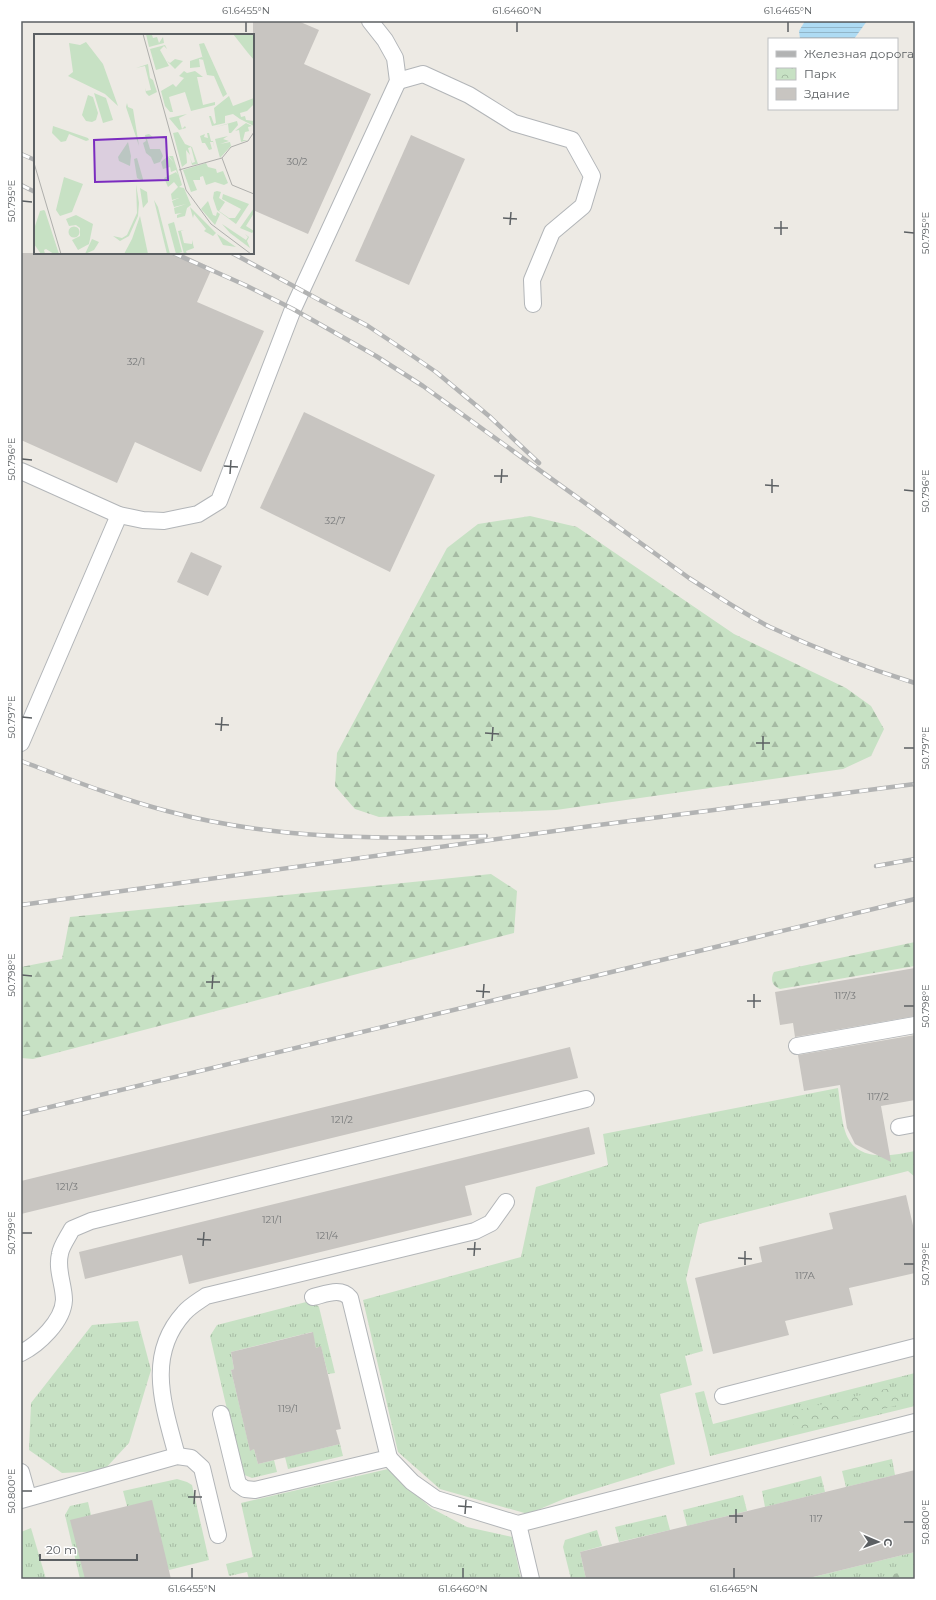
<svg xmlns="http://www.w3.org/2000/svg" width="936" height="1600" font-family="Montserrat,sans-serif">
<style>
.grass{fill:url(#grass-tufts)}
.forest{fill:url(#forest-firs)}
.park{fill:url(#park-crowns)}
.water{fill:url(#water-rules)}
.building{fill:#c8c5c1}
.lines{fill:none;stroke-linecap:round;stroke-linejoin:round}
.service-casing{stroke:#b2b5b8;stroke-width:18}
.service{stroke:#fff;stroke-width:16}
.rail-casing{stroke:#b2b3b3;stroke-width:4.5}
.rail{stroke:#fff;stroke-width:3;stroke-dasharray:9;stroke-linecap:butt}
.ticks{fill:none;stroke:#5c6063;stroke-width:1.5}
.labels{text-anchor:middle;stroke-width:3;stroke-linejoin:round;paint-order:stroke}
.number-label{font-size:10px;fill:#77797a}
.inset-road{fill:none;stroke:#afafac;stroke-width:1}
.view{fill:#7b2cbf;fill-opacity:0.15;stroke:#7b2cbf;stroke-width:2}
.inset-edge{fill:none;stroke:#5c6063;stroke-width:2}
.neatline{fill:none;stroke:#5c6063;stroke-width:1.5}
.ticks-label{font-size:10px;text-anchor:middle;fill:#5c6063}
</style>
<defs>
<pattern id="grass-tufts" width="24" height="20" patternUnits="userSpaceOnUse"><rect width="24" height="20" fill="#c7e1c4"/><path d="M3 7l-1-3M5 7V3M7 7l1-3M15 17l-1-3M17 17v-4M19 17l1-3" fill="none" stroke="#a5baa3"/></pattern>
<pattern id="forest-firs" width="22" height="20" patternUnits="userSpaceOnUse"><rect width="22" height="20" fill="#c7e1c4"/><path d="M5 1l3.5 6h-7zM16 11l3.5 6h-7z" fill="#a5baa3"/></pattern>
<pattern id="park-crowns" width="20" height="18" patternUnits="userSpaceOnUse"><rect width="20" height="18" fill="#c7e1c4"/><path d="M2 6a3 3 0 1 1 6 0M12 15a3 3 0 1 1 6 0" fill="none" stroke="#a5baa3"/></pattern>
<pattern id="water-rules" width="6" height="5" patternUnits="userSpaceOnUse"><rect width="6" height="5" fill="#aedbf3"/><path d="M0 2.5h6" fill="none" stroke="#91b5c8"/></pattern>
</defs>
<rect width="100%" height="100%" fill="#edeae4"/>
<g class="grass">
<path d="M838 1088C840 1102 841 1118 845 1131 855 1163 890 1156 915 1151V1177L908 1171 699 1224 686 1279 703 1351 685 1356 692 1385 660 1394 675 1464 566 1498 528 1514 440 1489 398 1452 363 1300 521 1257 536 1187 608 1165 603 1134Z"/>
<polygon points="310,1301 315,1303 319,1307 335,1373 328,1374 321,1347 316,1348 312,1332 231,1352 234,1369 231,1370 250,1450 254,1449 258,1464 274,1460 277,1472 252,1478 242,1474 210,1336 217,1325"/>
<polygon points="138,1321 151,1370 129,1443 103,1471 62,1473 29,1450 31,1403 92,1325"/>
<polygon points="915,1373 915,1406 710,1456 695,1393 704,1391 713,1424"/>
<polygon points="340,1444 343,1456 288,1469 285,1457"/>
<polygon points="892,1459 895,1475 846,1487 842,1471"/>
<polygon points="388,1469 431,1508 467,1527 512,1537 521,1579 249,1579 247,1572 229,1576 226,1564 253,1557 241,1503"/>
<polygon points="821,1476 825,1492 765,1507 762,1491"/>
<polygon points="177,1479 187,1482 192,1485 209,1560 169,1570 127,1506 123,1491"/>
<polygon points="743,1495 747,1511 687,1526 683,1510"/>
<polygon points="88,1502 91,1515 85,1579 80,1579 65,1515 70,1506"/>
<polygon points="666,1515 670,1530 619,1542 615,1527"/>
<polygon points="31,1528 46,1579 21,1579 21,1532"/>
<polygon points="597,1530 602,1546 580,1552 586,1579 571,1579 563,1547 565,1540"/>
<polygon points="915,1552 915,1579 805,1579"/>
</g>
<g class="forest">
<polygon points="530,516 577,527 734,634 846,688 871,706 884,729 871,756 843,769 556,810 379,817 355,809 335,786 337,753 447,548 478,524"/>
<polygon points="491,874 517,891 514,933 33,1059 21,1058 21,967 62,959 70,917"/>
<path d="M915 942V966L780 989C772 986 770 979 774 972Z"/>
<polygon points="915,1569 915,1579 873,1579"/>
</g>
<polygon class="park" points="898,1386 902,1404 795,1431 790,1412"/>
<polygon class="water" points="805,21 867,21 854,39 800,39 799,31"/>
<g class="building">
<polygon points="253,21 298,21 319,30 304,64 371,94 308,234 253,210"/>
<polygon points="411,135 465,159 409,285 355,261"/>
<polygon points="21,253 180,253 212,268 197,302 264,331 201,472 135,442 117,483 21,440"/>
<polygon points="304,412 435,475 390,572 260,508"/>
<polygon points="191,552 222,566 208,596 177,582"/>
<polygon points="915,968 915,1016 795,1037 793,1023 780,1025 775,992"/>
<polygon points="915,1035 915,1100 881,1106 891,1162 855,1144 847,1128 840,1085 804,1091 798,1055"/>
<polygon points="570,1047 578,1078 21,1214 21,1181"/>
<polygon points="589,1127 595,1154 465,1186 472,1215 189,1284 182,1255 85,1279 79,1252"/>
<polygon points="906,1195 915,1234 915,1273 849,1288 853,1305 785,1321 789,1335 713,1354 695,1278 762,1262 759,1247 833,1229 829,1213"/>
<polygon points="313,1332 316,1348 321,1346 341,1429 336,1430 340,1444 258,1464 254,1449 250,1451 231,1370 234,1369 231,1352"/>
<polygon points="915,1470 915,1552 805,1579 586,1579 580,1552"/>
<polygon points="152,1500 171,1579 85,1579 70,1520"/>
</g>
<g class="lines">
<g class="service-casing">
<g id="service">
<polyline points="398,81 423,74 469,95 514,123 572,140 592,176 583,206 552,232 532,280 533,304"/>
<polyline points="21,471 119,515 143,520 164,521 198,514 219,501 293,309 398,81 395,58 385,40 370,21"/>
<polyline points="21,743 119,515"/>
<polyline points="797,1046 915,1025"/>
<polyline points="899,1127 915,1124"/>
<path d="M21 1353C39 1344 63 1321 64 1300 64 1285 56 1269 60 1254 61 1246 68 1237 72 1229L91 1221 586 1099"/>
<polyline points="723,1396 915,1347"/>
<path d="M221 1414 238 1484 245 1489 255 1490 389 1458 350 1298C341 1287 326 1294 313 1297"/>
<path d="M177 1456C164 1407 145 1356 184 1313 190 1306 199 1301 206 1296L475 1231 491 1223 506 1202"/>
<polyline points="389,1458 412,1482 436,1499 518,1524 915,1422"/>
<polyline points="21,1472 28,1497"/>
<polyline points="21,1500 177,1456 191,1458 202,1468 218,1535"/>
<polyline points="518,1524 531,1579"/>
</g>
</g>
<use href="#service" class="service"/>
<g class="rail-casing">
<g id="rail">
<polyline points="21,154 35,160"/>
<polyline points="21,185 35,192"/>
<path d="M173 253 245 285 293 309 376 356 423 386 689 578C716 595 742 613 770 627 817 649 866 668 915 683"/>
<polyline points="232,253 368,326 404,350 436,372 489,416 539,463"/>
<path d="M21 761C69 779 117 798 167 811 271 839 380 840 486 836"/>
<polyline points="876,866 915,859"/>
<polyline points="21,905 591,826 915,784"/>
<polyline points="21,1114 915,899"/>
</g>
</g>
<use href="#rail" class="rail"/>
</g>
<path class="ticks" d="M246 32V22M517 32V22M788 32V22M22 201 32 202M503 218 517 219M510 225 511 212M774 228H788M904 232 914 233M781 235V221M22 459 32 460M224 466 238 467M230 474 231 460M494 476H508M501 483 502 469M765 485 779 486M904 490 914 491M772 493V479M22 717 32 718M215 724 229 725M221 731 222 717M485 733 499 734M492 741 493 727M756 743H770M904 748H914M763 750V736M22 975 32 976M206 982H220M212 989 213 975M476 991 490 992M483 998 484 984M747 1001H761M904 1006H914M754 1008V994M22 1233H32M197 1239 211 1240M203 1246 204 1232M467 1249H481M474 1256 475 1242M738 1258 752 1259M904 1264H914M745 1265V1251M22 1491H32M188 1497H202M194 1504 195 1490M458 1506 472 1507M465 1514 466 1500M729 1516H743M904 1522H914M736 1523V1509M192 1578V1568M463 1578V1568M734 1578V1568"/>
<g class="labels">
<g class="number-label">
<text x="297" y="165">30/2</text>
<text x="136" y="365">32/1</text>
<text x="335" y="524">32/7</text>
<text x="845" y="999">117/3</text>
<text x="878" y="1100">117/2</text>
<text x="342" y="1123">121/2</text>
<text x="67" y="1190">121/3</text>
<text x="272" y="1223">121/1</text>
<text x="327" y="1239">121/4</text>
<text x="805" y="1279">117А</text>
<text x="288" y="1412">119/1</text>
<text x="816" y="1522">117</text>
</g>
</g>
<g transform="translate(34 34)">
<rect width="220" height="220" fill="#edeae4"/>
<path d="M112 0H122L118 1 119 4 123 3 125 9 129 3 130 9 115 13ZM170 9 193 60 189 63 180 42 173 41 165 10ZM131 11 133 15 130 12 126 16 135 32 122 36 116 15ZM168 23 170 26 165 25 166 33 156 34V27ZM135 24 133 27 136 29 141 25 149 27 141 35 133 27ZM114 30 116 44 119 46 123 58 115 62 112 59 111 54 112 57 117 56 111 32 102 34ZM150 37 153 39 161 37 169 43H163L169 71 181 68V71L157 77 151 58 135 63 139 78H136L131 72 127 57 139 50 142 53 150 44 145 42ZM195 62 199 72 220 64V70L213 77 206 79 207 83 211 82 212 86 220 87V92L206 85 205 79 206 85 199 80 191 82V89L178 92 175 82H177L180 90 182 89 180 74ZM153 80 145 84 148 95 151 92 152 94 145 96 135 84ZM203 87 204 91 197 99H195L194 90 182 93ZM212 89 218 92 214 93 215 97 220 96 211 98 209 106H214L207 108 205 96 201 97ZM144 98 151 110 158 113 164 130 158 131 156 123 158 129 161 128 157 113 154 114 156 121 152 116 153 129 148 133 139 99ZM173 99H175L177 107H179L181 116 179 108H176L178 115 175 116 171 109H168L166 102 171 100 170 103 174 104ZM115 100 120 104 113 105 116 115H126L129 122 126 128 120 130 117 123 112 119 109 109 112 107 111 101ZM194 102 189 105 195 107 186 110 196 108 197 112 186 124 181 105ZM134 122 140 129 135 122H139L148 151 145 153 150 154 157 171 153 174 151 182 143 184V181L148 179 141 180 140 174 152 170 140 173 138 167 145 164 138 166 137 160 144 153 140 148 134 153 130 144 142 138 144 141 142 136 137 138 136 133 129 135 127 128ZM172 129 174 133 182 135 183 139 189 137 194 149 190 151 181 148 172 151 169 142 166 143V146H159L163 156 157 158 149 136ZM106 154 113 158 114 168 109 174ZM183 157 187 158 185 164 191 168 185 177 195 184H201L207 175 188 165 189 160 215 170 202 190 183 176 179 164 180 158ZM120 166 124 173 136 220H133ZM174 167 179 181 182 182 183 178 186 180 181 191 167 175ZM156 173 182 199 179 202 170 197 172 195 160 180 159 184ZM220 174V179L212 192 220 197 218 199 206 194ZM42 181 59 190 55 210 44 216 38 206 46 202V194L42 191 35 192 32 185ZM106 182 114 220H90L98 205ZM188 190 212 206 214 203 211 200 215 203 213 207 216 214 196 199ZM150 196 147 197 150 209 158 210V206L160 214 152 217 153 220H150L144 197ZM183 200 202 213 189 211ZM58 205 65 208 60 216 51 220Z" fill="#c7e1c4"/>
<path d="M52 8 69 30 84 72 71 60 34 42 39 38 35 9 46 11ZM163 44V48L151 55 144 54 152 45ZM54 61 59 63 64 79 62 86 58 88 52 87 48 81ZM93 69 94 73 99 75 105 112 92 73ZM19 92 54 104 55 106 52 107 35 100 32 107 27 108 18 99ZM94 108 97 122 96 132 85 127 84 123ZM103 124 109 145V147L103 144 100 125ZM30 143 49 150 38 178 26 182 22 176ZM102 150 105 169 104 182 95 202 86 207 79 202 88 204 93 201 103 179ZM10 176 11 177 25 220H20L12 215 10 216 11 220H7L0 210V195L6 177ZM140 188 148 218 142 220 134 190ZM34.5 198a5.5 5.5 0 1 1 11 0a5.5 5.5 0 1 1-11 0Z" fill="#c7e1c4"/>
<path d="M199 0H220V26L214 19Z" fill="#c7e1c4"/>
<path d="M60 59 72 64 79 86 69 89Z" fill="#c7e1c4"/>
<path class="inset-road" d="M109 0 152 156 177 190 217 220M188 124 198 151 220 160M0 129 27 220M145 136 188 124 197 113 214 107 220 98"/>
<path class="view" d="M132 103 134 146 61 148 60 106Z"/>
<rect width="220" height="220" class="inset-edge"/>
</g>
<rect width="936" height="1600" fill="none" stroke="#ffffff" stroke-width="44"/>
<rect x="768" y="38" width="130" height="72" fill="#ffffff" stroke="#bebfc1"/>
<rect x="776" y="51" width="20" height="6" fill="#b2b3b3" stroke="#bebfc1"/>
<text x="804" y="58" font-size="12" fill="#5c6063">Железная дорога</text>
<rect x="776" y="68" width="20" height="12" fill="url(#park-crowns)" stroke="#bebfc1"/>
<text x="804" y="78" font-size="12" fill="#5c6063">Парк</text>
<rect x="776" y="88" width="20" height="12" fill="#c8c5c1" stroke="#bebfc1"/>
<text x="804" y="98" font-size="12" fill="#5c6063">Здание</text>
<g transform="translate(878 1542) rotate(92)" stroke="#ffffff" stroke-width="3" paint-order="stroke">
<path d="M0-3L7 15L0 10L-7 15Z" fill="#5c6063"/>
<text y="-6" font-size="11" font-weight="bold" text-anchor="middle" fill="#5c6063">С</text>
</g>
<path d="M40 1554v6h97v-6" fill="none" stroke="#5c6063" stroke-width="2"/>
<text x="46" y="1554" font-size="12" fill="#5c6063" stroke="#ffffff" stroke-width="3" paint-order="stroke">20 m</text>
<rect x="22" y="22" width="892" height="1556" class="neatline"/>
<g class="ticks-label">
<text x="246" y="14">61.6455°N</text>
<text x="517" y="14">61.6460°N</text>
<text x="788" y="14">61.6465°N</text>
<text transform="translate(11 201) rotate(-90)" y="4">50.795°E</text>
<text transform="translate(925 233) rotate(-90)" y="4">50.795°E</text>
<text transform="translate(11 459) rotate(-90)" y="4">50.796°E</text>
<text transform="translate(925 491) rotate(-90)" y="4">50.796°E</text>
<text transform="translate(11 717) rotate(-90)" y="4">50.797°E</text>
<text transform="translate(925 748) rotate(-90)" y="4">50.797°E</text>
<text transform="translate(11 975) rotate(-90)" y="4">50.798°E</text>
<text transform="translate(925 1006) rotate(-90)" y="4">50.798°E</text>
<text transform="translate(11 1233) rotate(-90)" y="4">50.799°E</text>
<text transform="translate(925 1264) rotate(-90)" y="4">50.799°E</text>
<text transform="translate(11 1491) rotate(-90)" y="4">50.800°E</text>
<text transform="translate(925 1522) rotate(-90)" y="4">50.800°E</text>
<text x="192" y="1592">61.6455°N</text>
<text x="463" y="1592">61.6460°N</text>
<text x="734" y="1592">61.6465°N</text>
</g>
</svg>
